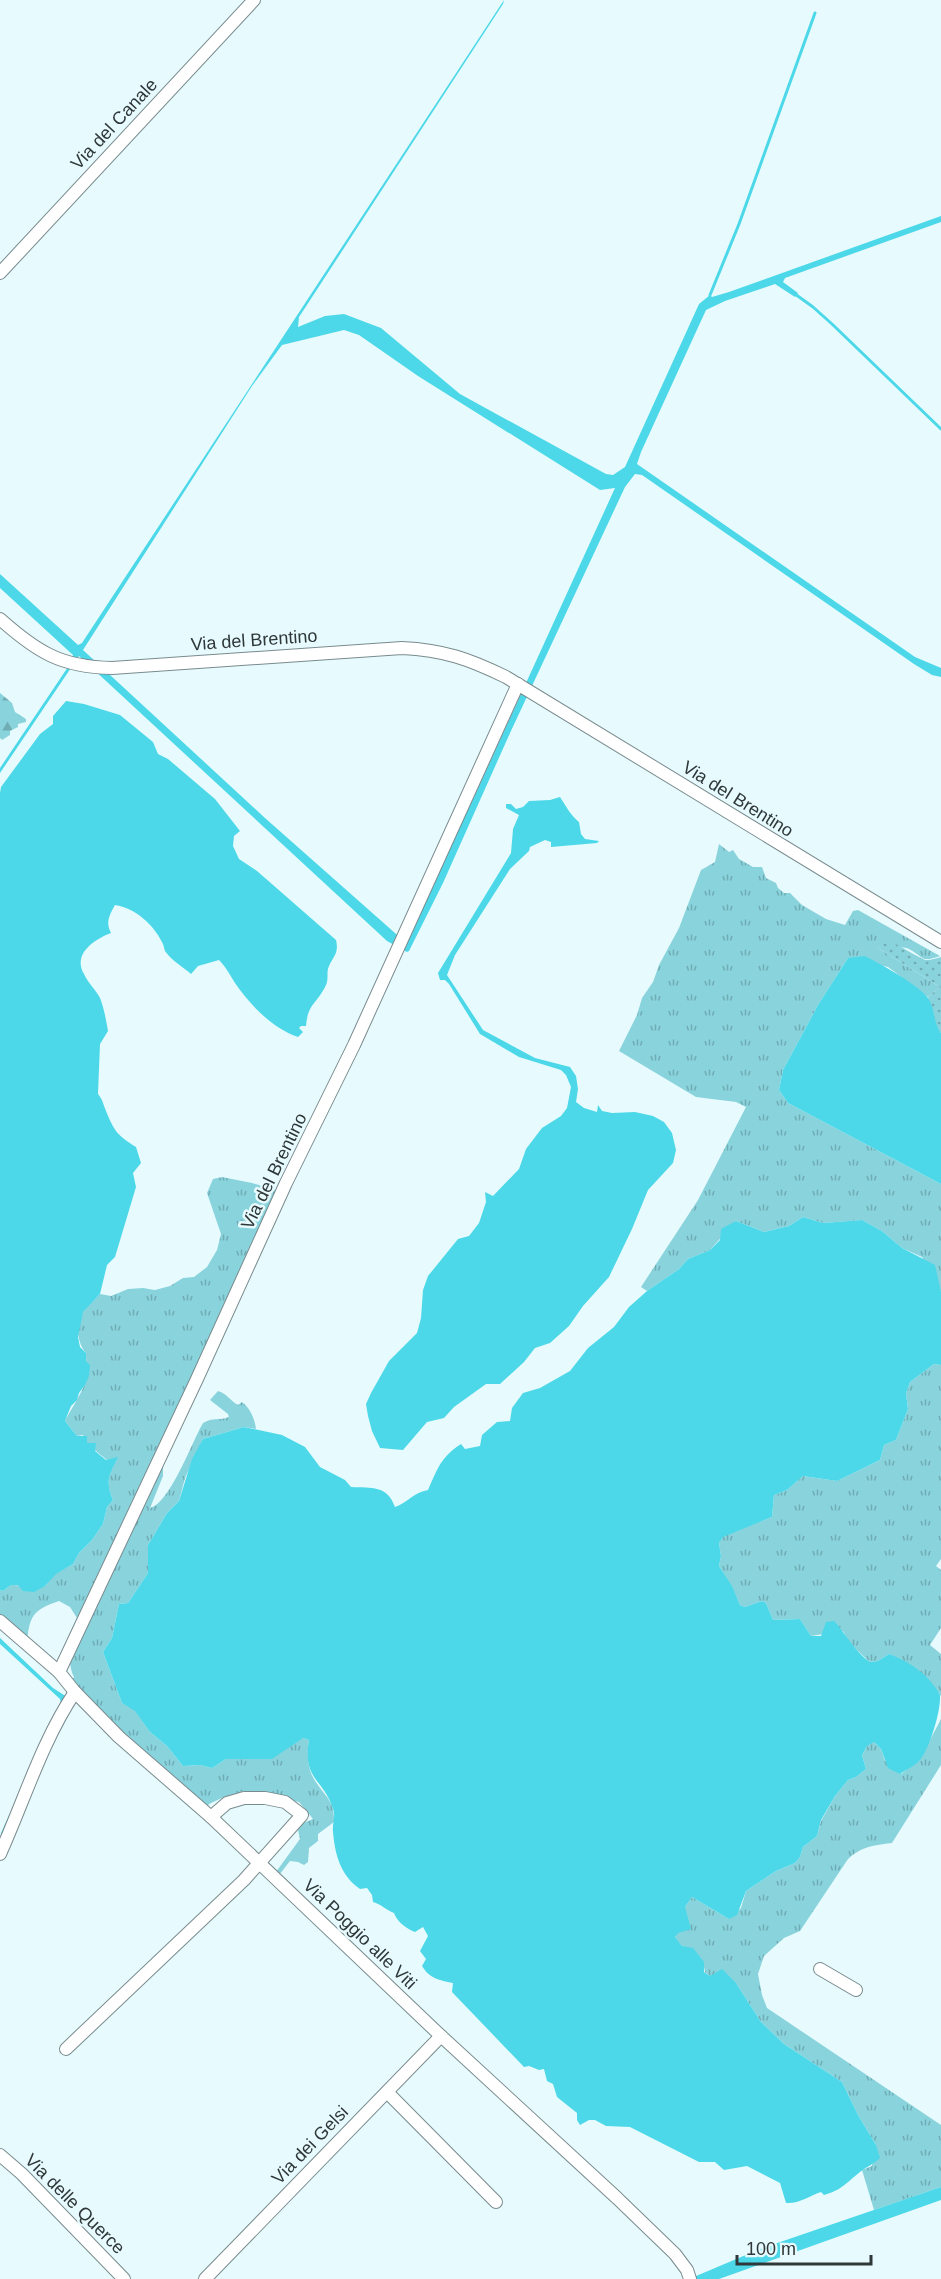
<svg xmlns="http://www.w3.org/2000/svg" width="941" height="2279" font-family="Arial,sans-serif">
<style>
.grass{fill:url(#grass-tufts)}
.forest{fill:url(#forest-firs)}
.garden{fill:url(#garden-dots)}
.water{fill:#4cd8e8;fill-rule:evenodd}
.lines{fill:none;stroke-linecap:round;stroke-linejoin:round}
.stream{stroke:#4cd8e8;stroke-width:3}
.minor-casing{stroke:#798b8e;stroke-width:14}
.minor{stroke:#fff;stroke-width:12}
.labels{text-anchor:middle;stroke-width:5;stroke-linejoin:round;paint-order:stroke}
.street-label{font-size:18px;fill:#2f3738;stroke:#e7fbfe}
</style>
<defs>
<pattern id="grass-tufts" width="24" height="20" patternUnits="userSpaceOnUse" patternTransform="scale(1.5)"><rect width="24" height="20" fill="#89d3dd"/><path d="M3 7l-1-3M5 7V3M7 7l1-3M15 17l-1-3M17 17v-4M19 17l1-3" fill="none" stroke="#70acb4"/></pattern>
<pattern id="forest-firs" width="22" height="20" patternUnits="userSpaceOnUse" patternTransform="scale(1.5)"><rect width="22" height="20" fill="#89d3dd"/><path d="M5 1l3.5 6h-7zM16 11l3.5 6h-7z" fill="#70acb4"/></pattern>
<pattern id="garden-dots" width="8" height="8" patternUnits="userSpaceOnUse" patternTransform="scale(1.5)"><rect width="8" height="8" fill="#89d3dd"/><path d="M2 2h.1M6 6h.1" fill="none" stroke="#70acb4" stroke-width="1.8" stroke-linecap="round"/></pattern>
</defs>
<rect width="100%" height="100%" fill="#e7fbfe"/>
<g class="grass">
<path d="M719 844 729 852 733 850 739 859 753 867H762L766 878 776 883 778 888 784 893H790L802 905 826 919 845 925 853 911 858 910 940 956C920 963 924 957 909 949 901 946 887 948 878 948L940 987 928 997 888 967 848 958 818 1005 783 1070 779 1090 788 1103 941 1184V1292L922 1257 902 1248 882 1231 862 1220 823 1223 803 1217 789 1226 764 1232 736 1221 710 1250 688 1259 679 1269 647 1291 641 1287 698 1200 746 1107 736 1102 696 1097 619 1051 637 1015 642 998 653 982 659 965 679 928 701 870 715 862Z"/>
<path d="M222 1177 252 1183 282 1192 198 1379 203 1381 163 1462V1476L150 1508C170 1503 192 1442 203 1423 213 1417 219 1421 229 1417L228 1414 210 1400 218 1391C228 1394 230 1401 238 1405L242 1402C250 1408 255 1419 256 1429L244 1427 203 1439 185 1478 179 1501 167 1513 148 1545V1573L128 1603 119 1604 112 1638 103 1652 122 1703 135 1710 150 1732 167 1746 183 1766 200 1765 212 1768 226 1759 241 1758 303 1738 309 1740C307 1752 307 1768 314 1779 324 1796 335 1800 334 1822L318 1834V1841L309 1848 308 1862 304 1865 298 1862 290 1861 276 1879 273 1876 300 1839 298 1830 301 1824 313 1819 299 1802 242 1791 236 1797 226 1796 209 1804 205 1812 68 1683 74 1677C69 1668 71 1658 66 1650L69 1635 77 1618 70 1607 59 1601C32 1610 29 1617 27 1644L0 1621V1590L3 1591 11 1585 45 1586 55 1574 73 1564 79 1553 92 1540 103 1524 107 1507 113 1500C105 1480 109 1476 117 1458L107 1460 86 1443 83 1435 77 1436 65 1421C69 1413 84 1389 85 1383 87 1373 86 1362 86 1353 77 1343 75 1324 83 1312 87 1306 95 1300 100 1294L111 1296 128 1289 143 1288 155 1290 170 1286 183 1278 194 1277 207 1267 217 1250 221 1234 207 1193 213 1179Z"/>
<polygon points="934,1364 941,1365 941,1559 936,1566 941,1570 941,1628 930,1645 941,1654 941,1696 926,1677 889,1654 878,1661 870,1662 850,1644 843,1631 811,1636 800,1619 773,1620 766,1603 762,1601 745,1607 740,1605 732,1587 719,1566 721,1556 719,1543 723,1536 772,1517 774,1495 787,1490 803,1476 837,1481 880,1460 884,1445 896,1440 908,1409 906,1393 910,1382"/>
<path d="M941 1719V1765L892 1843C874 1845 860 1847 848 1859L800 1931 784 1938 764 1956 758 1974 762 1995 767 2008 941 2125V2187L874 2210 862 2170 872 2166 876 2145 858 2115 842 2082 784 2044 761 2022 736 1983 711 1977 705 1972 703 1962 682 1946 675 1938 685 1907 692 1897 729 1919 741 1908 746 1891 776 1871 795 1863 800 1857 803 1847 817 1836 821 1821 835 1796 848 1780 856 1777 866 1769 862 1755 867 1746 873 1741 881 1749 885 1761 901 1774 920 1759Z"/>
</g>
<polygon class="forest" points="0,693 12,703 15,712 26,719 26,722 18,724 18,727 10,731 10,735 2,740 0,738"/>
<path class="garden" d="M886 939C893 942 923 960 926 960 931 960 937 958 941 957V1033L936 1027 928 997 940 987 878 948 879 941Z"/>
<g class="water">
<path d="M504 0 503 4 303 311 299 317 298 327 325 316 344 314 381 328 460 394 606 474 613 475 625 467 699 304 710 295 712 297 729 292 941 216V222L785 278 783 282 798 293 795 297 775 284 725 301 706 310 641 452 637 464 915 657 941 668V677L932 675 914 664 642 475 635 474 625 487 510 733 443 883 409 951 407 952 387 941 79 656 0 773V768L70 664 73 655 0 588V574L78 645 82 643ZM344 330 359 335 418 376 600 490 615 488 474 797 404 941 265 818 83 650 252 386 282 345Z"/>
<path d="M66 701 84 704 120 715 153 742 158 754 168 759 215 799 240 831 234 836 233 846 239 859 257 871 336 940C339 953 334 955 329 966 326 972 329 979 326 985 317 1004 308 1003 306 1026H301L299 1028 303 1032 298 1037C272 1028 251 1006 235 983 230 975 226 967 219 960L198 966 191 974C183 967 171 960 165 951 164 949 164 945 162 942 153 924 135 908 115 905 110 914 105 922 111 933 95 939 72 954 84 974 88 983 96 990 100 998 104 1008 106 1020 108 1031L100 1044 98 1094C103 1100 103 1104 106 1111 114 1131 118 1136 136 1147L141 1163 133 1173 136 1187 115 1257 107 1265 100 1294 83 1312 78 1337 80 1347 86 1353V1361L90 1365 89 1376 85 1385 79 1393 77 1400 71 1406 65 1421 77 1436H87V1443H96L95 1451 106 1460 118 1457C109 1476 105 1480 113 1500L107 1507 103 1524 92 1540 79 1553 73 1564 56 1574 45 1586 34 1592 23 1591 18 1585H11L3 1591 0 1590V793L1 787 40 734 53 724V716Z"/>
<path d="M560 797C566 806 571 816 579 822L581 834 585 839 599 841 597 843 551 847V842L545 840 530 847 529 851 510 869 455 955 447 975 483 1030 535 1058 570 1067 576 1076 578 1089 576 1102 584 1108 597 1112 598 1105 602 1111 612 1113 635 1112 653 1116 664 1122 672 1133 676 1150 673 1163 648 1190 632 1229 609 1277 583 1306 569 1326 550 1343 535 1348 524 1362 500 1384H486L454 1407 444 1418 427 1422 403 1450 380 1448 372 1431 368 1416 366 1404 371 1393 389 1361 417 1333 421 1318 423 1290 428 1276 458 1239 469 1236 479 1223 486 1202 485 1192 493 1196 519 1169 526 1149 542 1128 561 1116 567 1108 571 1087 566 1075 561 1070 519 1057 480 1034 449 984 445 980H440L438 973 511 853 513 829 519 815 506 808V804H511L516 809 523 807 529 801 550 800Z"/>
<path d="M864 956C878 962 920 986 928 998 935 1008 933 1023 941 1033V1184L788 1103 779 1090 783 1070 818 1005 848 958Z"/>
<path d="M803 1217 823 1223 862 1220 882 1231 902 1248 935 1265 941 1292V1365L934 1364 910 1382 906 1393 908 1409 896 1440 884 1445 880 1460 837 1481 803 1476 787 1490 774 1495 772 1517 723 1537 719 1543 721 1556 719 1566 732 1586 740 1605 745 1607 762 1601 766 1603 773 1620 800 1619 811 1636H821L826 1622 834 1621C847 1635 854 1651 870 1662L878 1661 889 1654C908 1661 930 1675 940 1695 941 1711 930 1747 920 1760 915 1766 907 1769 900 1774L888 1768 881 1749 874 1742 867 1746 862 1755 866 1769 856 1777 848 1780 835 1796 821 1820 817 1836 803 1847 800 1857 795 1863 776 1871 746 1891 737 1915 729 1919 692 1897 685 1907 691 1929 678 1933 675 1937 682 1946 693 1948 704 1962V1972L710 1976 722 1969 736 1983 761 2022 784 2044 842 2082 858 2115 876 2145 880 2158C874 2164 866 2167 860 2172 846 2183 842 2190 824 2195L821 2192C809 2196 799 2204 786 2203L780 2183 747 2166 724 2170 715 2162H699L630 2127 606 2126 595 2120H589L580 2125 577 2120V2113L557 2097 553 2084 547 2081 544 2069 539 2070 529 2066 524 2067 452 1992 453 1983C439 1980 430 1979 422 1966L426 1959 420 1951 428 1936 423 1927 415 1932C407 1929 397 1922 394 1913 386 1910 381 1904 373 1902L372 1895 367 1888 360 1889C340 1875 335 1854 333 1832 332 1824 336 1816 333 1809 324 1779 302 1780 309 1740L303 1738 272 1759H226L212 1768 200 1765 183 1766 167 1746 150 1732 135 1711 122 1703 103 1652 112 1638 119 1604 128 1603 148 1573V1545L167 1513 179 1501 192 1459 203 1439 244 1427 282 1435 305 1447 320 1467 345 1480 351 1487C372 1488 387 1485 395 1507 407 1503 414 1492 428 1490 438 1468 440 1458 461 1444L465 1449 480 1446 482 1435 497 1422 510 1421 512 1408 523 1393 540 1388 570 1371 588 1348 614 1327 629 1307 647 1291 679 1269 688 1259 710 1250 720 1240 721 1229 736 1221 764 1232 789 1226Z"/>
<polygon points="0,1638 53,1688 67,1697 0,1842 1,1833 61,1703 60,1699 0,1644"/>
<polygon points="941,2187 941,2200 719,2279 689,2279 760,2249"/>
</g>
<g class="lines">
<g class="stream">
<polyline points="795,294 813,307 832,324 941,429"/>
<polyline points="710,295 739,224 815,13"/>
</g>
<g class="minor-casing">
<g id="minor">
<polyline points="0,273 254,0"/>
<path d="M0 619C37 652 61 667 112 668L402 648C444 650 469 659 506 677L941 942"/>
<polyline points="0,1621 59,1672 75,1692 119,1737 211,1817 441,2036 617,2198 675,2254 687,2270 690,2279"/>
<polyline points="59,1672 197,1379 286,1183 354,1045 518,684"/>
<path d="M0 1854C24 1801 42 1741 75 1692"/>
<polyline points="820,1969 856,1990"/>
<polyline points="66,2049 244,1880 302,1815 285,1802 265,1798 244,1798 227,1803 211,1817"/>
<polyline points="387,2092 496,2202"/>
<polyline points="0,2155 22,2174 124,2279"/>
<polyline points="205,2279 441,2036"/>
</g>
</g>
<use href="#minor" class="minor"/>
</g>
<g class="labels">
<g class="street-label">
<text transform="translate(114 124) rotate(-47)" y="6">Via del Canale</text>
<text transform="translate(254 640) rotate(-4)" y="6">Via del Brentino</text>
<text transform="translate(738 799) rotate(32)" y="6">Via del Brentino</text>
<text transform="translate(274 1171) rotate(-64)" y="6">Via del Brentino</text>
<text transform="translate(360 1934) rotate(44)" y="6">Via Poggio alle Viti</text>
<text transform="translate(310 2145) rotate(-46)" y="6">Via dei Gelsi</text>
<text transform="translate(75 2204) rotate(45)" y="6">Via delle Querce</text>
</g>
</g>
<path d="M737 2255v9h134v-9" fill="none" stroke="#2f3738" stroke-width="3"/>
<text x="746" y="2255" font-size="18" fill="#2f3738" stroke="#e7fbfe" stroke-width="4.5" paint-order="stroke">100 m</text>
</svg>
